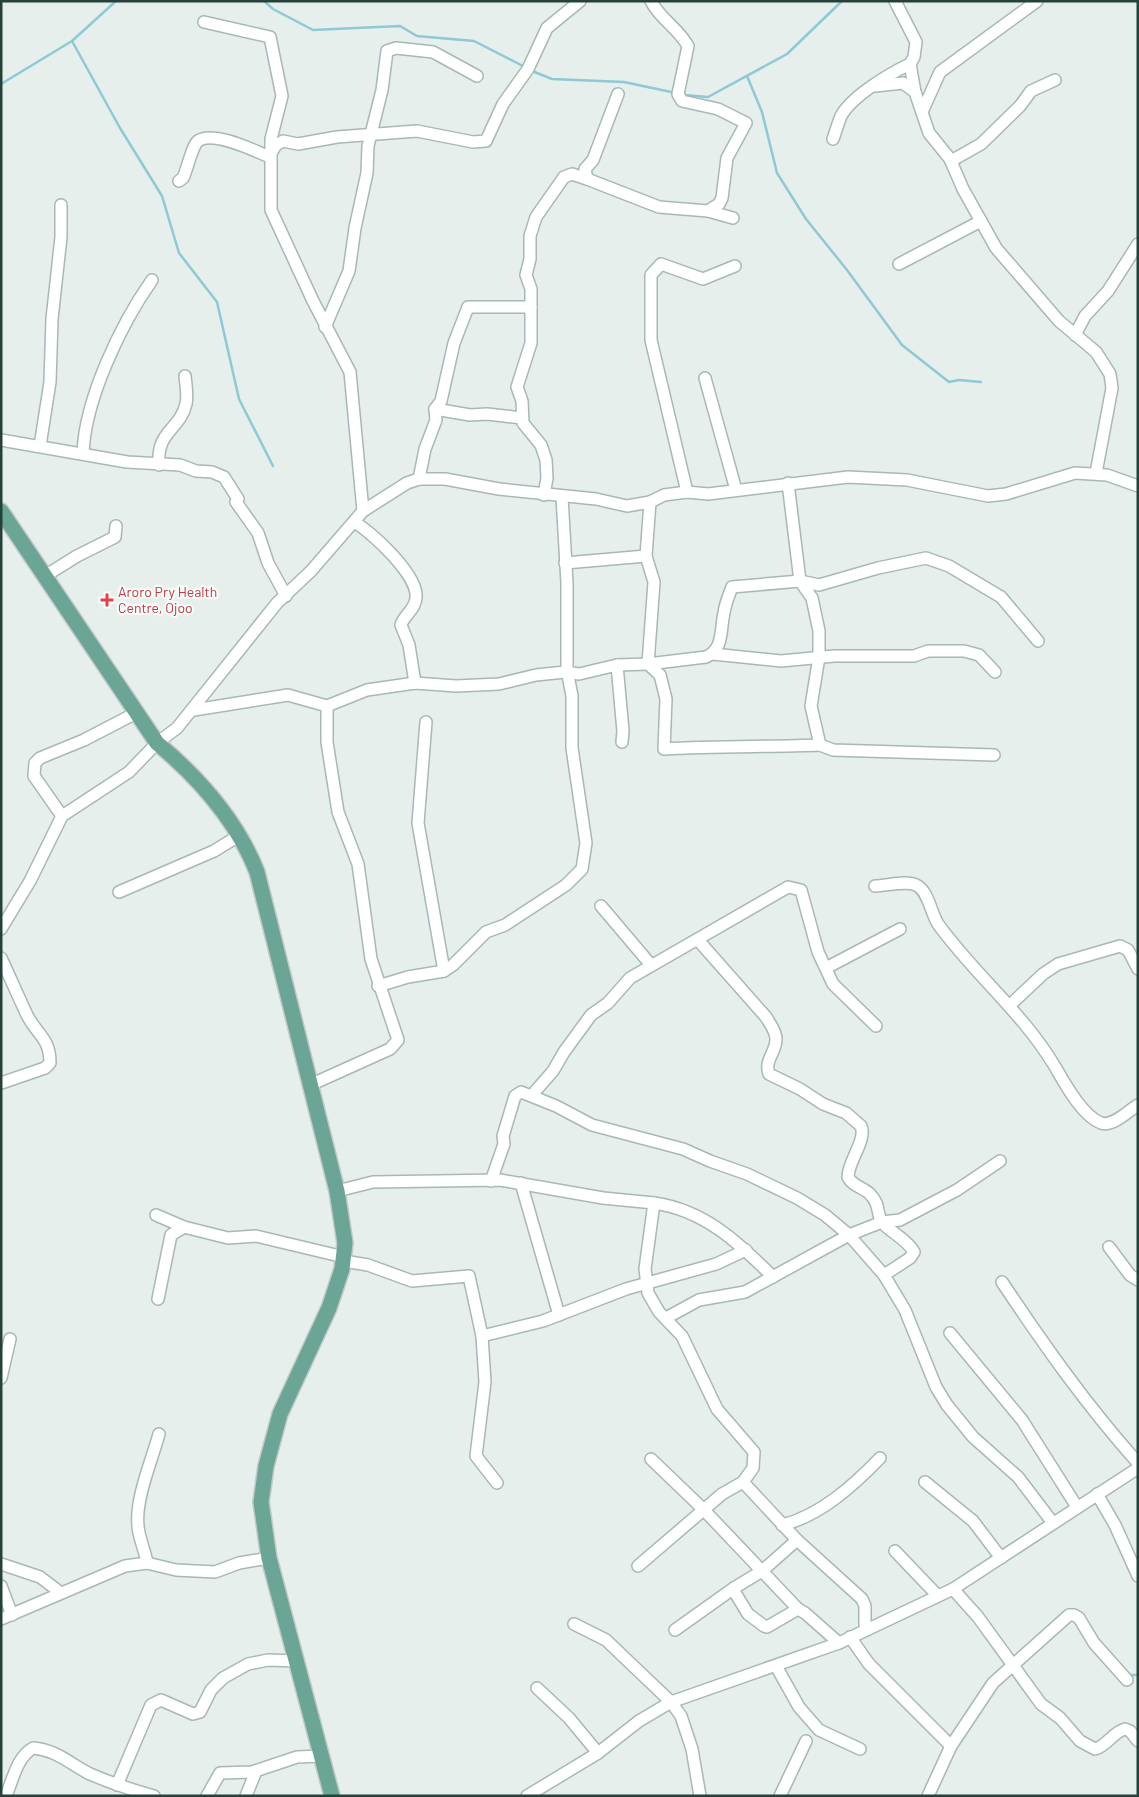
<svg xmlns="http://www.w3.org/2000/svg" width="1139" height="1797" font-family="Barlow,sans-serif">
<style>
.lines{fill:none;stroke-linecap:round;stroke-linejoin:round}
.stream{stroke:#8ec9d4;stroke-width:2.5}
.minor-casing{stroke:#a8b8b2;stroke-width:14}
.major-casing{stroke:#c2cac8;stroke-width:18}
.minor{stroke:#fff;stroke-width:11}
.major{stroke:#6aa596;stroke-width:15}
.health-dot{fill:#e0444e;stroke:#f7fbf9;stroke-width:2}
.labels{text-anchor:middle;stroke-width:4.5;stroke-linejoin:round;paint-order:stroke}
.health-label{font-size:14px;fill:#be3a42;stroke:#f7fbf9;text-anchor:start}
</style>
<rect width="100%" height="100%" fill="#e6efeb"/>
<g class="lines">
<g class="stream">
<polyline points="264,1 273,9 313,30 400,26 417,36 474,41 525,67"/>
<polyline points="72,41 120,128 162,196 179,253 217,302 239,399 273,466"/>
<polyline points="532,71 552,79 624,82 676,93"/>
<polyline points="747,76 762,112 777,173 806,219 847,270 902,345 949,382 959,380 981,382"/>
<polyline points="1,84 72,41 116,1"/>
<polyline points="684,95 708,97 787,54 842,1"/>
<polyline points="1128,1675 1138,1675"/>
</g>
<g class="minor-casing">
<g id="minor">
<path d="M651 1C660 19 678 28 688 46L678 94 682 101 718 109 746 123 727 158 722 198 719 204 708 211"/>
<polyline points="895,1 916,42 914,57 910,64 915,92 929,133 950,159 963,189 996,248 1059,321 1096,352 1110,374 1112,388 1096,473"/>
<polyline points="204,22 270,37 282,96 271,139 271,210 313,301 350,372 363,511"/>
<polyline points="875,86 903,83 915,92"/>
<polyline points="922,112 940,72 1037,1"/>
<path d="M833 139C836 131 838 123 841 116 852 96 889 74 910 64"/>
<polyline points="270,155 276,145 283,141 298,144 337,137 417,131 473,142 486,141 503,104 528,69 547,28 580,1"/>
<polyline points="951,161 981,144 1020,106 1031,91 1055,80"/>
<polyline points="587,179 659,207 708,211 733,218"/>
<path d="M179 181 183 178C187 170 192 146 198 141 213 130 255 151 270 157"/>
<polyline points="899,264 981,221"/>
<polyline points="325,327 349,271 355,228 367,173 368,146 382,90 387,51 396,48 433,52 477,76"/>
<polyline points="1075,335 1085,316 1108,291 1138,244"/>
<polyline points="705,378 736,490"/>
<polyline points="435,409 470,415 487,414 522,418"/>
<polyline points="1,440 127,462 180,465 196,471 212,472 224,477 238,499 236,502 258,533 268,563 286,596"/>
<polyline points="40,446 50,382 52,319 61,237 61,205"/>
<path d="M83 453C85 399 121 324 152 280"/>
<path d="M159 465C156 431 180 430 186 404 188 395 186 386 185 376"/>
<polyline points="419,479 425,449 436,420 435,409 441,401 454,343 468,307 531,307"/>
<polyline points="788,483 800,581 812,598 819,631 819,657 811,706 820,745 833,750 994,755"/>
<polyline points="687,492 651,340 651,275 661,264 703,279 735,266"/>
<polyline points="544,495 547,478 546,460 541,445 523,423 522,401 517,387 531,343 531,289 526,275 530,259 530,236 536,217 564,177 572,174 587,179 585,169 593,160 618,94"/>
<path d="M650 502 646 556 654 582 648 664 660 675 666 699 664 749C716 746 768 747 820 745"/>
<path d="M354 522C372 532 419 576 416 598 415 610 404 615 401 625L409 645 415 683"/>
<polyline points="565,563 646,556"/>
<polyline points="45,576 77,556 115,537 116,526"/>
<polyline points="713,654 781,661 834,656 914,656 928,651 964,651 979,655 995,672"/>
<polyline points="617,665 623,731 622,742"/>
<path d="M194 710 288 695 327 706 367 690 415 683 456 686 499 684 536 675 565 672 579 674 617 665 648 664 706 657C724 649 720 630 724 613 725 604 729 595 732 587L800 581 819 585 878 568 926 558 949 566 1001 597 1038 641"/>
<polyline points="62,816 34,776 35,763 40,758 84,740 134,714 135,709"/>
<path d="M875 886C886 886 906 880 916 885 928 890 931 913 938 924 974 974 1022 1012 1054 1065 1064 1082 1082 1116 1101 1123 1113 1127 1128 1111 1138 1105"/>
<polyline points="119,892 214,851 240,835"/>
<polyline points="601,906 651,965"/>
<polyline points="1,929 30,881 62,816 129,772 157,743 177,728 277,603 311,571 363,511 407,483 419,479 445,479 499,489 596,499 627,506 650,502 664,495 687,492 708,494 848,477 907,480 988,496 1006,494 1075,473 1107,475 1138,486"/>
<path d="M698 940 766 1017C770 1024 776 1031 776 1039 776 1053 764 1060 769 1074L800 1089 823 1104 846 1113 861 1126C867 1140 848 1161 848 1177 853 1187 863 1187 870 1194 881 1206 876 1213 882 1222 887 1230 907 1239 914 1252L910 1258 884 1275"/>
<path d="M1 958C10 977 18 996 27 1015 37 1035 50 1038 50 1063L45 1068 1 1083"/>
<polyline points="826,968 900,929"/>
<polyline points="444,971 453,965 486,932 505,925 566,885 582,869 586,843 572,748 572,696 567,670 567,583 562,497"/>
<polyline points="378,986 408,977 444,971 418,823 426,722"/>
<polyline points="1010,1005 1043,974 1058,964 1120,946 1128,950 1138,969"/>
<polyline points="310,1085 390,1049 398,1040 371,959 358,864 338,812 327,742 327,706"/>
<polyline points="532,1095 553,1071 564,1052 591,1015 608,1003 630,978 788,887 801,890 818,952 833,984 876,1026"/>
<polyline points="491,1181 504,1144 503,1136 515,1096 521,1092 556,1106 592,1125 683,1149 710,1161 747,1174 797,1198 825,1215 849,1235 884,1275 905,1310 936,1387 947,1405 973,1437 1018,1477 1053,1523"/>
<polyline points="521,1183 559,1315"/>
<polyline points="337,1191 373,1182 500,1180 603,1198 654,1203 645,1269 648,1293 659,1312 682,1336 717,1409 754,1452 753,1468 743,1482 797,1540 862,1599 865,1606 865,1629"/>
<path d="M654 1203C704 1210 738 1242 773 1277"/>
<polyline points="156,1215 184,1227 228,1238 256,1236 344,1257"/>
<polyline points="1109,1247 1130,1275 1138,1280"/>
<polyline points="344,1261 368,1265 412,1281 469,1276 482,1336 485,1382 476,1456 497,1483"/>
<path d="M1002 1282C1044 1345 1087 1406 1138 1463"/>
<polyline points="158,1299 171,1235 184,1227"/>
<polyline points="666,1318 699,1300 745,1292 849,1235 882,1222 900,1220 957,1190 1000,1161"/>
<polyline points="950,1333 1022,1420 1077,1507"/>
<polyline points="482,1336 543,1321 626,1289 716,1264 746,1250"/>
<polyline points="1,1378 10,1339"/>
<polyline points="651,1459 703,1509 798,1609"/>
<polyline points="925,1482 973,1521 1001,1558"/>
<polyline points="1097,1494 1115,1525 1138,1576"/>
<path d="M782 1525C820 1516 854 1485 880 1458"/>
<polyline points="797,1540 762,1571 734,1588 734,1591 748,1614 764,1626 767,1627 798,1609 805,1613 839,1643"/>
<polyline points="895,1551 938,1596"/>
<path d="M147 1563C145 1550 139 1539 138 1526 135 1499 152 1460 159 1434"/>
<polyline points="1,1564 40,1577 61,1593"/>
<polyline points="638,1566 722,1494 743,1482"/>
<polyline points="1,1586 12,1615"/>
<path d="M953 1589 978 1617 1041 1704 1060 1718 1080 1741 1095 1749C1107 1746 1113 1732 1125 1729L1130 1731 1138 1741"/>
<polyline points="1,1619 125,1566 147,1563 176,1570 215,1572 239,1563 269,1558"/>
<polyline points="574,1624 606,1640 671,1702 681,1716 692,1749 700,1796"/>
<polyline points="675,1630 734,1588"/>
<polyline points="850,1637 869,1664 951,1746"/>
<polyline points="776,1666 799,1707 819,1730 860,1749"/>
<polyline points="537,1688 569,1718 598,1753"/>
<polyline points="117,1785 151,1705 161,1700 193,1714 200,1712 211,1690 223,1678 248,1664 268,1660 296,1661"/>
<path d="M6 1796C13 1779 17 1757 33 1748 57 1750 70 1764 90 1774 111 1783 132 1790 154 1796"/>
<polyline points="207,1796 220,1773 252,1772 297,1757 321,1756"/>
<polyline points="246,1796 256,1771"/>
<polyline points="527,1796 598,1753 639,1721 671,1702 839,1643 953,1589 1138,1468"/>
<polyline points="780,1796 806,1741"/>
<polyline points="928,1796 951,1746 993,1683 1069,1615 1074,1615 1079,1618 1094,1643 1127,1680"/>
</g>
</g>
<g class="major-casing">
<path id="major" d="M1 511 157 743C199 778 237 821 257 872L337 1191 345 1243 342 1269 329 1308 280 1414 266 1466 261 1502 269 1558 332 1796"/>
</g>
<use href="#minor" class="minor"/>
<use href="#major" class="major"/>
</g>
<path class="health-dot" d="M104.5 592.5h5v5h5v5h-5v5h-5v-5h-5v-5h5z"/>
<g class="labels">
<g class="health-label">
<text x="118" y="597">Aroro Pry Health<tspan x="118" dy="16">Centre, Ojoo</tspan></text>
</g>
</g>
<rect width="1139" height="1797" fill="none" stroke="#24423a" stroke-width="5"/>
</svg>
